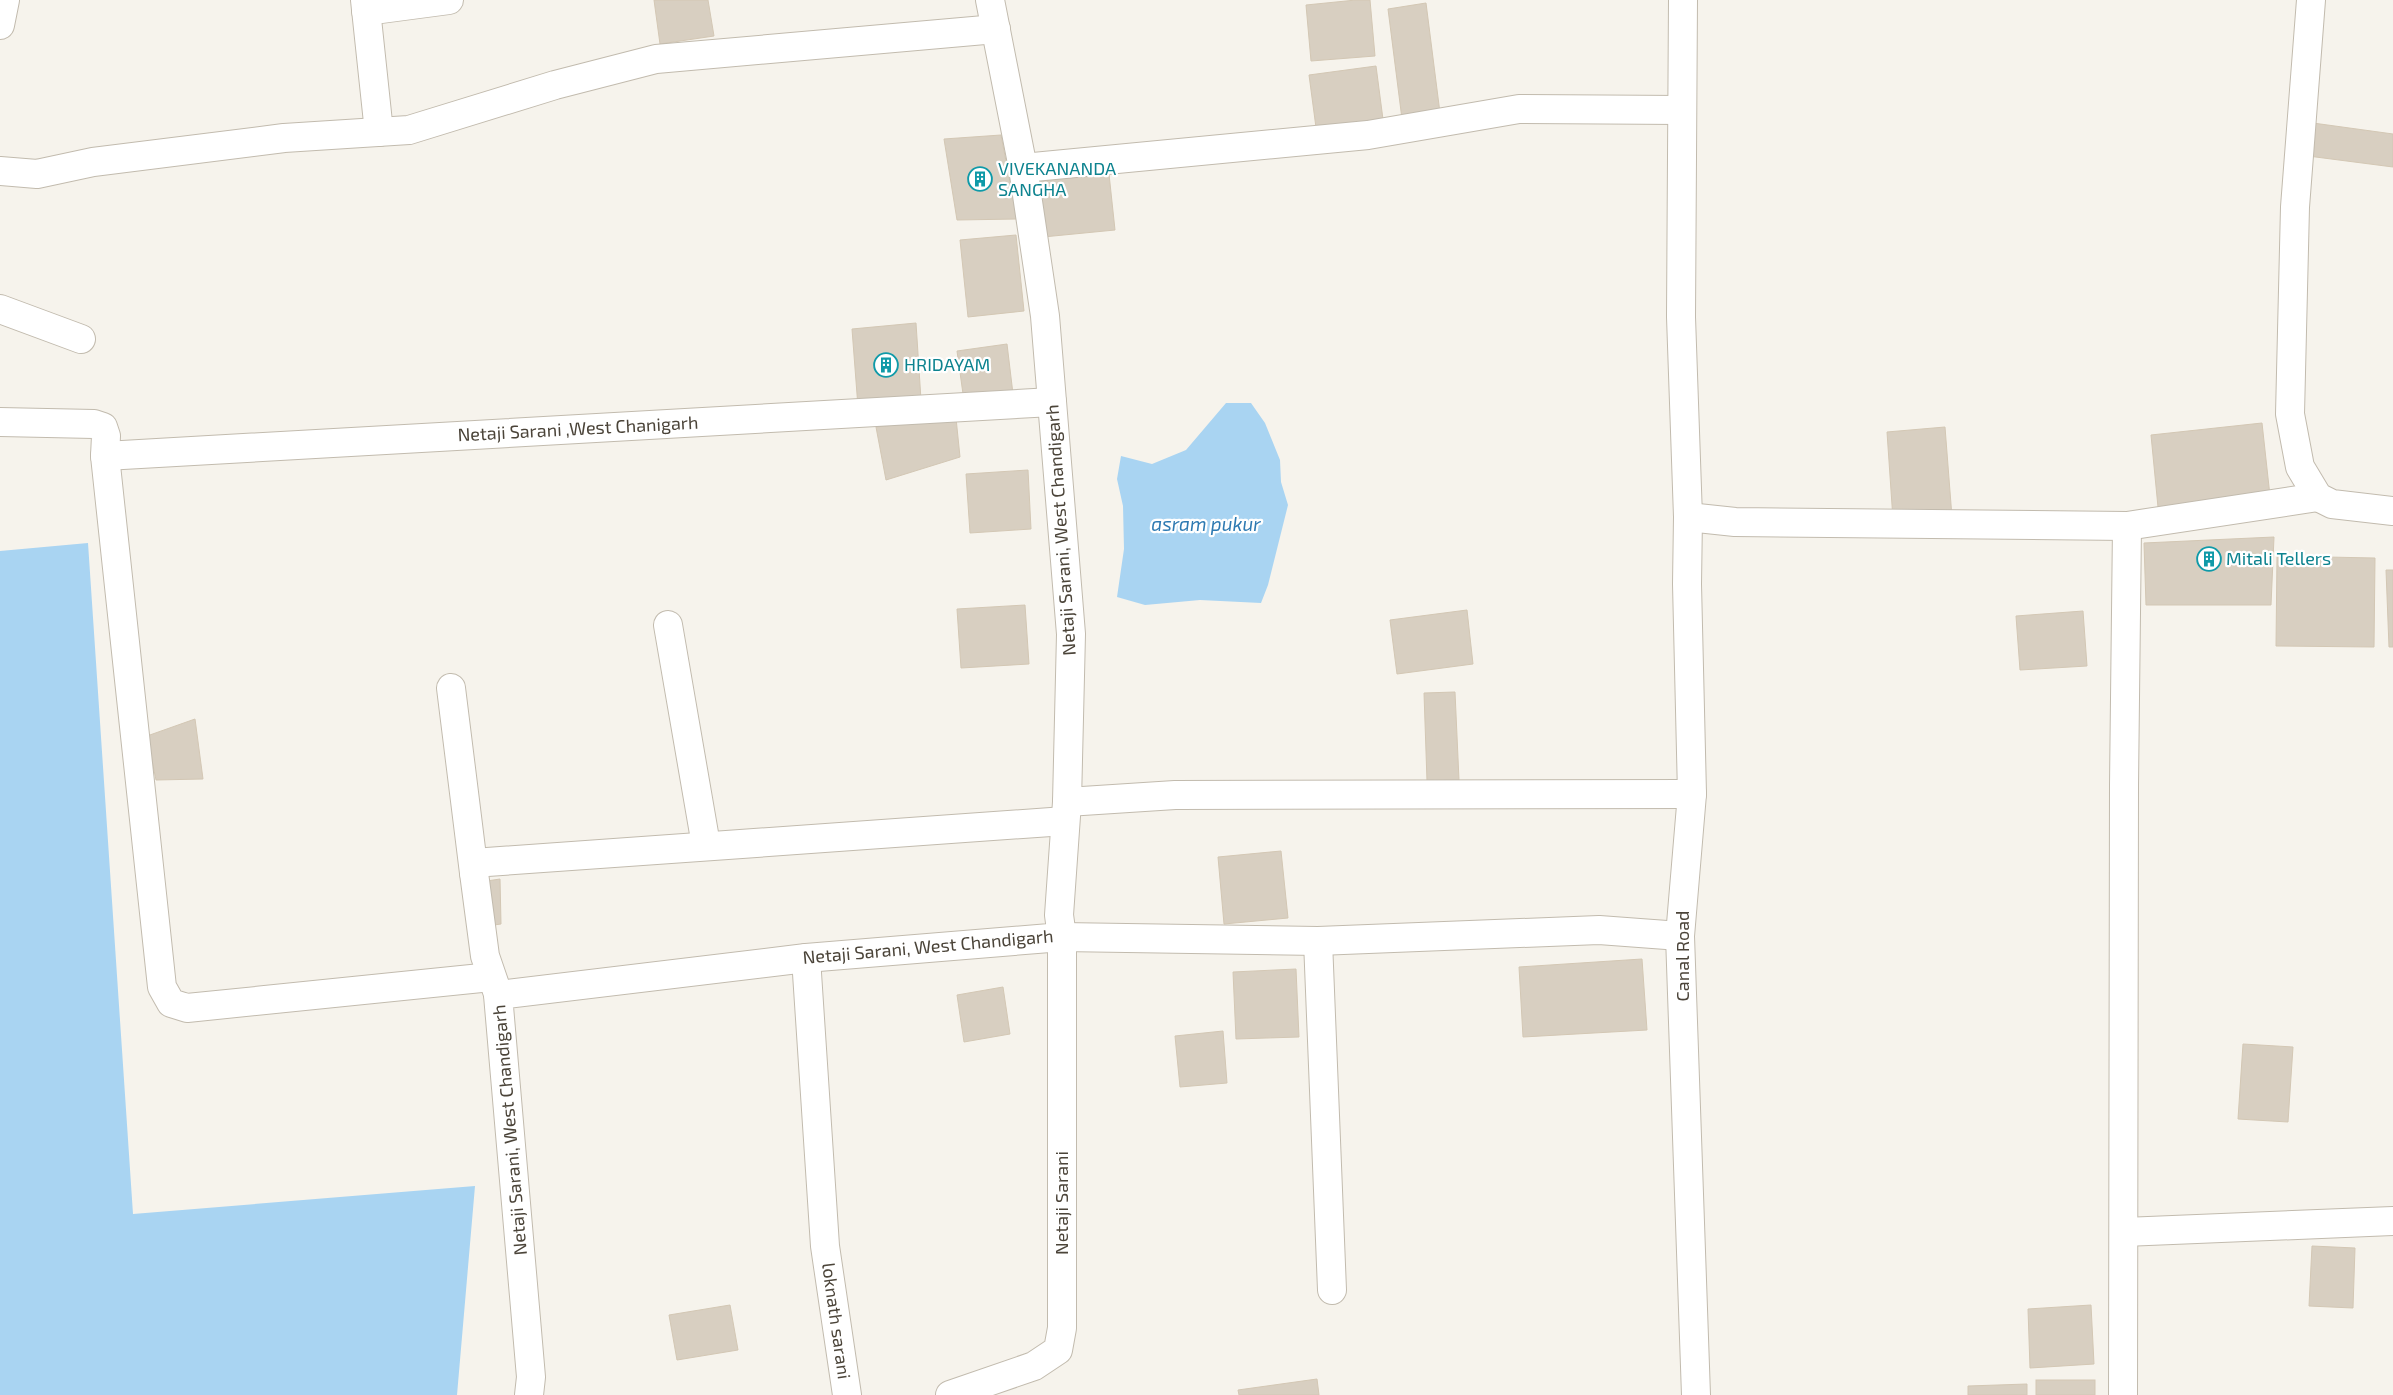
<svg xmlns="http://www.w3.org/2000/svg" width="2393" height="1395" font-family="'Exo 2',sans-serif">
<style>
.water{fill:#a9d4f2}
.building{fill:#d8cfc1;stroke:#d3c7b4}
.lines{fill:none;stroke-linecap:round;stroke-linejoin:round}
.minor-casing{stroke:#c2bbae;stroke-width:30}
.tertiary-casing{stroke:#c2bbae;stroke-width:30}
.minor{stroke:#fff;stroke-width:28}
.tertiary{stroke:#fff;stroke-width:28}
.labels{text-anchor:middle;stroke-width:4.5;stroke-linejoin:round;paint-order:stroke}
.culture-label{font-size:18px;fill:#0d838f;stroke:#fff;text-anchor:start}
.street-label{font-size:18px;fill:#4b4439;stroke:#fff}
.water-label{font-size:19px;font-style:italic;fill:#2e7ab2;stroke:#fff}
</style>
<rect width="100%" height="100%" fill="#f6f3ec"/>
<g class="water">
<polygon points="1226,403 1251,403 1265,423 1280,460 1281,482 1288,505 1268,585 1261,603 1200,600 1145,605 1117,597 1124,549 1123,506 1117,479 1121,456 1152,464 1186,450"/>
<polygon points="88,543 133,1214 475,1186 457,1395 0,1395 0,551"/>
</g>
<g class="building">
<polygon points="654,0 708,0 714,36 660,44"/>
<polygon points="1356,0 1370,0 1375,56 1311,61 1306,5"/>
<polygon points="1426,3 1440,113 1402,119 1388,9"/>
<polygon points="1376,66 1384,127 1317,135 1309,75"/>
<polygon points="2313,123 2393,134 2393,167 2308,156"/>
<polygon points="1001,135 1017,219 957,220 944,139"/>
<polygon points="1109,174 1115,230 1043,237 1037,181"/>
<polygon points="1016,235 1024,311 968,317 960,240"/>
<polygon points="916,323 921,400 858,407 852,329"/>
<polygon points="1007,344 1013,394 964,401 957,351"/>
<polygon points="956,418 960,457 886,480 876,427"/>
<polygon points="2262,423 2270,496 2158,507 2151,435"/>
<polygon points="1945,427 1953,530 1894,534 1887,432"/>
<polygon points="1028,470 1031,529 970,533 966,474"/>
<polygon points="2274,537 2271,605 2146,605 2144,543"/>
<polygon points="2277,556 2375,558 2374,647 2276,646"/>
<polygon points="2386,570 2393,570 2393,647 2389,647"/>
<polygon points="1025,605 1029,664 961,668 957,609"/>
<polygon points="1467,610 1473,664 1397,674 1390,620"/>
<polygon points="2083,611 2087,666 2020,670 2016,616"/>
<polygon points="1455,692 1459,780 1427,781 1424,693"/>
<polygon points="195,719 203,779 156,780 147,736"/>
<polygon points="1281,851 1288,918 1224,924 1218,857"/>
<polygon points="500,879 501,924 487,926 480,882"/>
<polygon points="1642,959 1647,1030 1523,1037 1519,967"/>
<polygon points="1296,969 1299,1037 1236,1039 1233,972"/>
<polygon points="1003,987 1010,1034 964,1042 957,995"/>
<polygon points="1223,1031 1227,1083 1180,1087 1175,1036"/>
<polygon points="2243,1044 2293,1047 2288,1122 2238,1119"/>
<polygon points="2312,1246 2355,1248 2353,1308 2309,1306"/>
<polygon points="730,1305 738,1350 677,1360 669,1315"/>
<polygon points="2091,1305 2094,1364 2030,1368 2028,1309"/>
<polygon points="1317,1379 1319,1395 1239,1395 1238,1390"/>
<rect x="2036" y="1380" width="59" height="15"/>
<polygon points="2027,1384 2027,1395 1968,1395 1968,1386"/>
</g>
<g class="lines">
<g class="minor-casing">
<g id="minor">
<polyline points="365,0 379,132"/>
<polyline points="366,11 449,0"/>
<polyline points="0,25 5,0"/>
<polyline points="1023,168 1368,135 1519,109 1682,110"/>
<polyline points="0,171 37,174 93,162 284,138 409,130 555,85 656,59 996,29"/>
<polyline points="0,309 81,339"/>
<polyline points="0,422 94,424 103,427 106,436 105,456 162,987 171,1003 187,1008 491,977"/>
<polyline points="105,456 1052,402"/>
<polyline points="1688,517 1735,522 2127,526 2318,497"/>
<polyline points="668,625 706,845"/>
<polyline points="451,688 474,873"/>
<polyline points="1067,802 1175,795 1692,794"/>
<polyline points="1318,941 1332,1290"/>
<polyline points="806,958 825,1246 847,1395"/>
<polyline points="498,994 485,956 474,873 477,864 487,862 1065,821"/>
<polyline points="2124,1232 2393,1221"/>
<polyline points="529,1395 531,1377 498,995 806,958 1062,937 1059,915 1067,802 1071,634 1045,316 1023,168 990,0"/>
<polyline points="950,1395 1034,1366 1058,1350 1062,1328 1062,937 1318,941 1599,930 1680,936"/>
<polyline points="2123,1395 2124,785 2127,526"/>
</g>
</g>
<g class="tertiary-casing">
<g id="tertiary">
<polyline points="1683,0 1681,317 1688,517 1687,584 1692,794 1680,936 1696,1395"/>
<polyline points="2311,0 2295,207 2290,414 2300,467 2318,497 2332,504 2393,511"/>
</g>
</g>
<use href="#minor" class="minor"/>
<use href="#tertiary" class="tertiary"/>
</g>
<defs>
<g id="building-ring" transform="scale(1.25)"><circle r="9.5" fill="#fff" stroke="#0f9aa8" stroke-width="1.5"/><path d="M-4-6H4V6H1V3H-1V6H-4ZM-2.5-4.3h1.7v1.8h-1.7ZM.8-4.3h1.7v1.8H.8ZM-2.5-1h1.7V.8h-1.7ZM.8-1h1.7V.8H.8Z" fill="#0f9aa8"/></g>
</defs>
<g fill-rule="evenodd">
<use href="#building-ring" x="980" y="179"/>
<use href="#building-ring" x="886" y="365"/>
<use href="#building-ring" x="2209" y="559"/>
</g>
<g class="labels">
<g class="culture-label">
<text x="998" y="175">VIVEKANANDA<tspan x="998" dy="21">SANGHA</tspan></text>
<text x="904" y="371">HRIDAYAM</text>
<text x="2226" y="565">Mitali Tellers</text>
</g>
<g class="street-label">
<text transform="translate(578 429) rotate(-3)" y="6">Netaji Sarani ,West Chanigarh</text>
<text transform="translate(1061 530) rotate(-94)" y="6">Netaji Sarani, West Chandigarh</text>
<text transform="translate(928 947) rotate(-5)" y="6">Netaji Sarani, West Chandigarh</text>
<text transform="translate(1683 956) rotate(-90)" y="6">Canal Road</text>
<text transform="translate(510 1130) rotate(-95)" y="6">Netaji Sarani, West Chandigarh</text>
<text transform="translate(1062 1203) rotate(-90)" y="6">Netaji Sarani</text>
<text transform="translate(836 1321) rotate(82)" y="6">loknath sarani</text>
</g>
<g class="water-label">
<text x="1206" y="531">asram pukur</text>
</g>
</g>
</svg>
